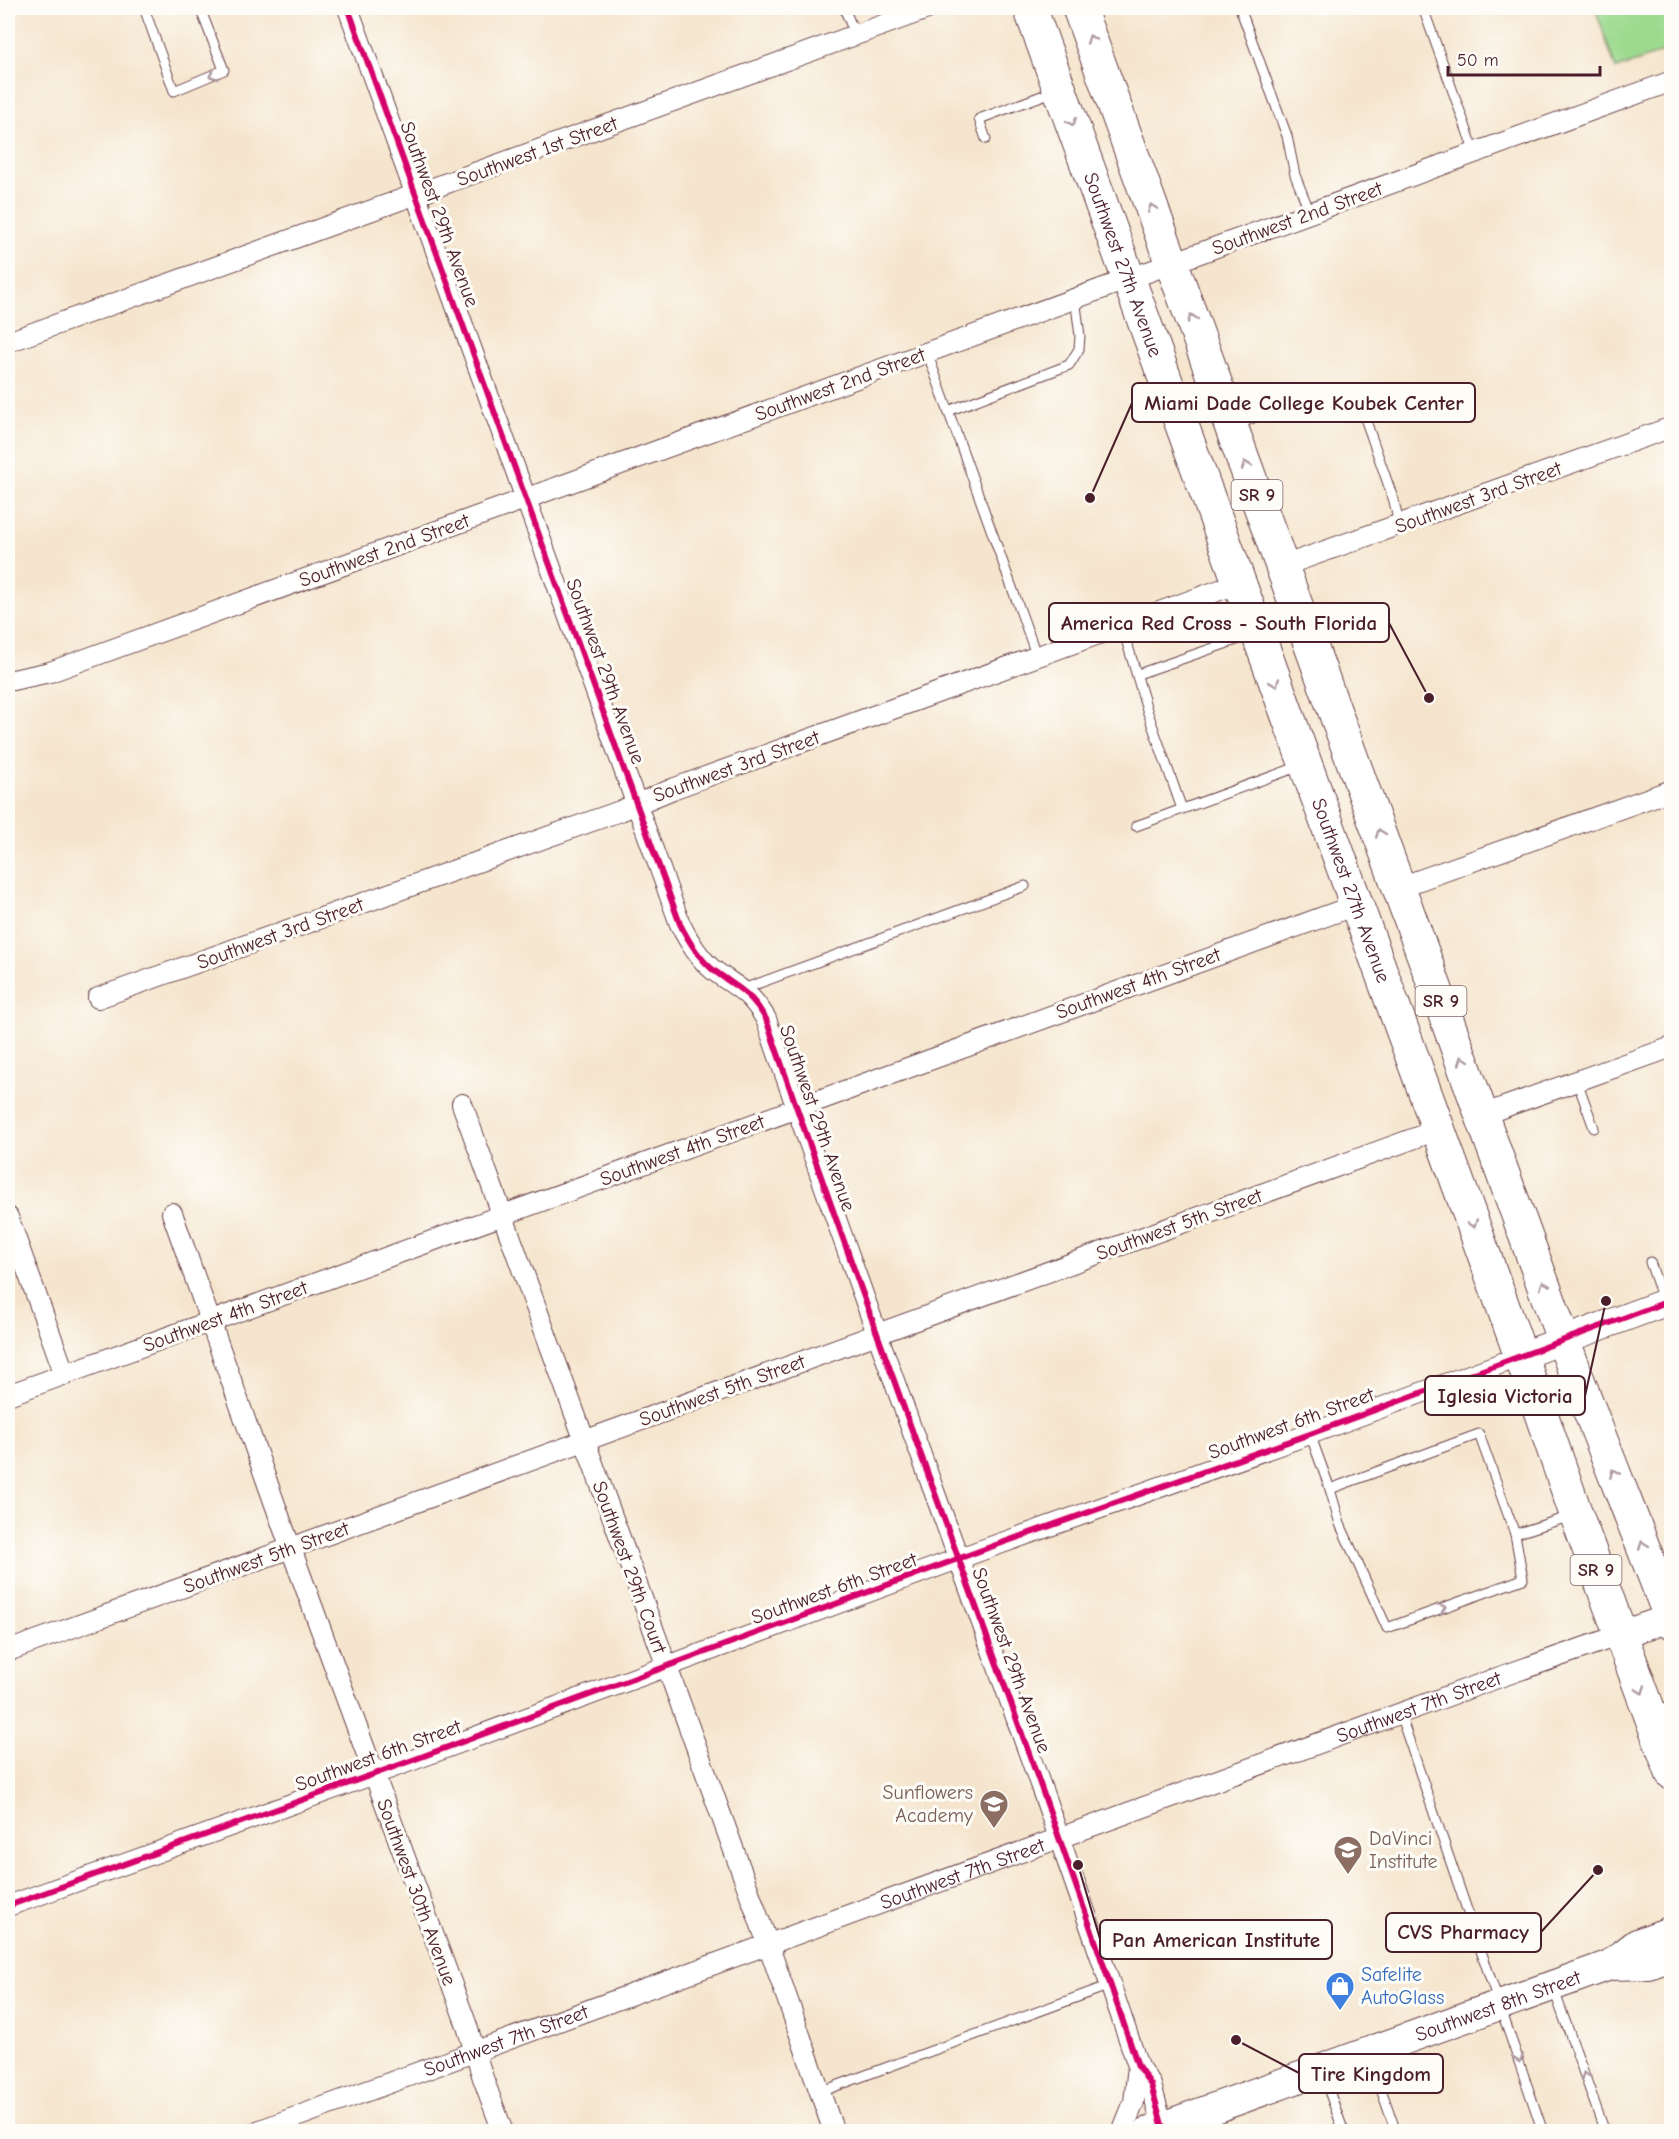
<svg xmlns="http://www.w3.org/2000/svg" width="1679" height="2139" font-family="'Comic Neue',sans-serif">
<style>
.green{fill:#9cda8e;stroke:#737c5c;stroke-width:1.5}
.lines{fill:none;stroke-linecap:round;stroke-linejoin:round}
.lane-casing{stroke:#643d43;stroke-width:11}
.street-casing{stroke:#643d43;stroke-width:22}
.secondary-casing{stroke:#643d43;stroke-width:29}
.primary-casing{stroke:#643d43;stroke-width:32}
.highway-casing{stroke:#643d43;stroke-width:35}
.lane{stroke:#fff;stroke-width:9}
.street{stroke:#fff;stroke-width:20}
.secondary{stroke:#fff;stroke-width:27}
.primary{stroke:#fff;stroke-width:30}
.highway{stroke:#fff;stroke-width:33}
.cycleway-casing{stroke:#fdfcf7;stroke-width:10}
.cycleway{stroke:#d6006c;stroke-width:6}
.oneway{stroke:#ae9aa0}
.labels{text-anchor:middle;stroke-width:6;stroke-linejoin:round;paint-order:stroke}
.shield{fill:#fdfcf7;stroke:#806168;stroke-width:1.5}
.shield-label{font-size:18px;font-weight:bold;fill:#4a1f2b}
.street-label{font-size:20px;fill:#4a1f2b;stroke:#fdfcf7}
.education-label{font-size:20px;fill:#785e54;stroke:#fdfcf7;text-anchor:end}
.shop-label{font-size:20px;fill:#366cbe;stroke:#fdfcf7;text-anchor:start}
.leader{fill:none;stroke:#4a1f2b;stroke-width:2}
.callout-dot{fill:#4a1f2b;stroke:#fdfcf7;stroke-width:2}
.callout{fill:#fdfcf7;stroke:#4a1f2b;stroke-width:2}
.callout-label{font-size:21px;text-anchor:middle;font-weight:bold;fill:#4a1f2b}
</style>
<rect width="100%" height="100%" fill="#fdfcf7"/>
<filter id="ink" filterUnits="userSpaceOnUse"><feTurbulence type="fractalNoise" baseFrequency=".0167" numOctaves="2"/><feDisplacementMap in="SourceGraphic" scale="12" xChannelSelector="R" yChannelSelector="G"/><feConvolveMatrix kernelMatrix="1 2 1 2 8 2 1 2 1" color-interpolation-filters="sRGB"/></filter>
<filter id="wash" filterUnits="userSpaceOnUse"><feTurbulence type="fractalNoise" baseFrequency=".008" numOctaves="4" result="noise"/><feDisplacementMap in="SourceGraphic" scale="24" xChannelSelector="R" yChannelSelector="G"/><feGaussianBlur stdDeviation="1.35" result="paint"/><feColorMatrix in="noise" values="0 0 0 0 0 0 0 0 0 0 0 0 0 0 0 0 0 1.4 0 .05"/><feComposite in="paint" operator="in"/></filter>
<g filter="url(#wash)">
<rect width="100%" height="100%" fill="#f5e5ce"/>
<polygon class="green" points="1595,8 1671,8 1671,49 1616,69"/>
</g>
<g filter="url(#ink)">
<g class="lines">
<g class="lane-casing">
<g id="lane">
<polyline points="144,8 174,91 224,70 200,8"/>
<polyline points="844,8 855,34"/>
<polyline points="1240,8 1287,136 1295,175 1310,213"/>
<polyline points="1423,8 1475,153"/>
<polyline points="986,139 979,119 1055,91"/>
<polyline points="927,352 1037,657"/>
<polyline points="948,411 1069,365 1079,349 1080,336 1075,298"/>
<path d="M1237 425C1267 412 1320 385 1352 391L1359 401 1394 501 1399 525"/>
<polyline points="1122,626 1148,713 1182,809"/>
<polyline points="1138,674 1251,635"/>
<polyline points="1136,826 1300,766"/>
<polyline points="743,989 1025,886"/>
<polyline points="1577,1081 1594,1128"/>
<polyline points="1650,1262 1663,1300"/>
<polyline points="1310,1434 1330,1489 1479,1434 1515,1534 1571,1516"/>
<polyline points="1330,1489 1340,1524 1387,1628 1523,1579 1515,1534"/>
<polyline points="1400,1714 1543,2132"/>
<polyline points="1554,1990 1605,2132"/>
<polyline points="1369,2055 1396,2132"/>
<polyline points="1322,2072 1344,2132"/>
<polyline points="820,2092 1110,1985"/>
</g>
</g>
<g class="street-casing">
<g id="street">
<path d="M348 8 680 924C688 940 698 957 712 969 738 989 748 989 766 1019 886 1370 1020 1715 1138 2066L1151 2085 1164 2132"/>
<polyline points="8,342 930,8"/>
<polyline points="1283,566 1672,427"/>
<polyline points="8,681 50,672 1672,81"/>
<polyline points="1400,887 1672,790"/>
<polyline points="98,998 620,811 675,788 1239,583"/>
<polyline points="462,1104 768,1944 834,2132"/>
<polyline points="1482,1115 1672,1047"/>
<polyline points="172,1213 283,1527 466,2023 483,2078 503,2132"/>
<polyline points="8,1217 65,1375"/>
<polyline points="8,1395 1356,905"/>
<polyline points="8,1651 1437,1130"/>
<polyline points="8,1906 402,1764 982,1550 1310,1434 1521,1356"/>
<path id="s1" d="M255 2132 1497 1678 1620 1635"/>
<polyline points="1122,2132 1134,2102 1138,2066"/>
</g>
</g>
<g class="secondary-casing">
<g id="secondary">
<polyline points="1521,1356 1672,1300"/>
<polyline points="1620,1635 1672,1617"/>
</g>
</g>
<g class="primary-casing">
<g id="primary">
<polyline points="1610,1965 1637,1944 1672,1931"/>
<path id="s2" d="M1148 2132 1610 1965 1648 1964 1672 1956"/>
</g>
</g>
<g class="highway-casing">
<g id="highway">
<path id="s3" d="M1030 8 1521 1356 1576 1514 1672 1773"/>
<path d="M1079 8 1571 1361C1603 1448 1639 1534 1672 1622"/>
</g>
</g>
<use href="#lane" class="lane"/>
<use href="#street" class="street"/>
<use href="#secondary" class="secondary"/>
<use href="#primary" class="primary"/>
<use href="#highway" class="highway"/>
<g class="cycleway-casing">
<g id="cycleway">
<path d="M348 8 680 924C688 940 698 957 712 969 738 989 748 989 766 1019 886 1370 1020 1715 1138 2066L1151 2085 1164 2132"/>
<polyline points="8,1906 402,1764 982,1550 1310,1434 1672,1300"/>
</g>
</g>
<use href="#cycleway" class="cycleway"/>
</g>
<defs><path id="oneway-chevron" d="M-2-3.5L2.5 0L-2 3.5" fill="none" stroke-width="1.6" stroke-linecap="round" stroke-linejoin="round" transform="scale(1.5)"/></defs>
<g class="oneway">
<use href="#oneway-chevron" transform="translate(1091 39) rotate(-110)"/>
<use href="#oneway-chevron" transform="translate(213 75) rotate(158)"/>
<use href="#oneway-chevron" transform="translate(1072 122) rotate(70)"/>
<use href="#oneway-chevron" transform="translate(1152 208) rotate(-110)"/>
<use href="#oneway-chevron" transform="translate(1192 318) rotate(-110)"/>
<use href="#oneway-chevron" transform="translate(1246 465) rotate(-110)"/>
<use href="#oneway-chevron" transform="translate(1275 683) rotate(70)"/>
<use href="#oneway-chevron" transform="translate(1380 833) rotate(-110)"/>
<use href="#oneway-chevron" transform="translate(1463 1060) rotate(-110)"/>
<use href="#oneway-chevron" transform="translate(1473 1224) rotate(70)"/>
<use href="#oneway-chevron" transform="translate(1544 1285) rotate(-110)"/>
<use href="#oneway-chevron" transform="translate(1614 1473) rotate(-113)"/>
<use href="#oneway-chevron" transform="translate(1643 1545) rotate(-110)"/>
<use href="#oneway-chevron" transform="translate(1442 1608) rotate(-20)"/>
<use href="#oneway-chevron" transform="translate(1641 1690) rotate(70)"/>
<use href="#oneway-chevron" transform="translate(1519 2059) rotate(71)"/>
<use href="#oneway-chevron" transform="translate(1585 2076) rotate(-110)"/>
</g>
</g>
<defs>
<g id="school-pin" transform="scale(1.5)"><path d="M0 17L-7.5 6A9.5 9.5 0 1 1 7.5 6Z" fill="#8d6e63" stroke="#fdfcf7"/><path d="M0-5L7-2L0 1L-7-2ZM-4 1L0 2.5L4 1V4Q0 6-4 4Z" fill="#fff"/></g>
<g id="shop-pin" transform="scale(1.5)"><path d="M0 17L-7.5 6A9.5 9.5 0 1 1 7.5 6Z" fill="#3f7fe0" stroke="#fdfcf7"/><path d="M-5-2.5h2.3a2.7 3.5 0 0 1 5.4 0H5L5.5 6h-11ZM-1.5-2.5h3a1.5 2.3 0 0 0-3 0Z" fill="#fff"/></g>
</defs>
<g fill-rule="evenodd">
<use href="#school-pin" x="994" y="1804"/>
<use href="#school-pin" x="1348" y="1850"/>
<use href="#shop-pin" x="1340" y="1986"/>
</g>
<g class="labels">
<g class="shield">
<rect x="1231.5" y="480" width="51" height="30" rx="4.5"/>
<rect x="1415.5" y="986" width="51" height="30" rx="4.5"/>
<rect x="1570.5" y="1555" width="51" height="30" rx="4.5"/>
</g>
<g class="shield-label">
<text x="1257" y="501">SR 9</text>
<text x="1441" y="1007">SR 9</text>
<text x="1596" y="1576">SR 9</text>
</g>
<g class="street-label">
<text transform="translate(537 151) rotate(-20)" y="7">Southwest 1st Street</text>
<text transform="translate(440 214) rotate(70)" y="7">Southwest 29th Avenue</text>
<text transform="translate(1297 218) rotate(-20)" y="7">Southwest 2nd Street</text>
<text dy="7" stroke="none"><textPath href="#s3" startOffset="273">Southwest 27th Avenue</textPath></text>
<text transform="translate(840 384) rotate(-20)" y="7">Southwest 2nd Street</text>
<text transform="translate(1478 497) rotate(-20)" y="7">Southwest 3rd Street</text>
<text transform="translate(384 550) rotate(-20)" y="7">Southwest 2nd Street</text>
<text transform="translate(606 671) rotate(70)" y="7">Southwest 29th Avenue</text>
<text transform="translate(736 766) rotate(-20)" y="7">Southwest 3rd Street</text>
<text dy="7" stroke="none"><textPath href="#s3" startOffset="939">Southwest 27th Avenue</textPath></text>
<text transform="translate(280 933) rotate(-20)" y="7">Southwest 3rd Street</text>
<text transform="translate(1138 983) rotate(-20)" y="7">Southwest 4th Street</text>
<text transform="translate(818 1118) rotate(71)" y="7">Southwest 29th Avenue</text>
<text transform="translate(682 1150) rotate(-20)" y="7">Southwest 4th Street</text>
<text transform="translate(1179 1224) rotate(-20)" y="7">Southwest 5th Street</text>
<text transform="translate(225 1316) rotate(-20)" y="7">Southwest 4th Street</text>
<text transform="translate(722 1390) rotate(-20)" y="7">Southwest 5th Street</text>
<text transform="translate(1291 1423) rotate(-20)" y="7">Southwest 6th Street</text>
<text transform="translate(266 1557) rotate(-20)" y="7">Southwest 5th Street</text>
<text transform="translate(630 1567) rotate(70)" y="7">Southwest 29th Court</text>
<text transform="translate(834 1588) rotate(-20)" y="7">Southwest 6th Street</text>
<text transform="translate(1012 1660) rotate(70)" y="7">Southwest 29th Avenue</text>
<text dy="7" stroke="none"><textPath href="#s1" startOffset="1239">Southwest 7th Street</textPath></text>
<text transform="translate(378 1755) rotate(-20)" y="7">Southwest 6th Street</text>
<text dy="7" stroke="none"><textPath href="#s1" startOffset="753">Southwest 7th Street</textPath></text>
<text transform="translate(417 1892) rotate(70)" y="7">Southwest 30th Avenue</text>
<text dy="7" stroke="none"><textPath href="#s2" startOffset="372">Southwest 8th Street</textPath></text>
<text dy="7" stroke="none"><textPath href="#s1" startOffset="267">Southwest 7th Street</textPath></text>
</g>
<g class="education-label">
<text x="973" y="1799">Sunflowers<tspan x="973" dy="23">Academy</tspan></text>
<text x="1369" y="1845" text-anchor="start">DaVinci<tspan x="1369" dy="23">Institute</tspan></text>
</g>
<g class="shop-label">
<text x="1361" y="1981">Safelite<tspan x="1361" dy="23">AutoGlass</tspan></text>
</g>
</g>
<path class="leader" d="M1090 498L1132 403M1429 698L1389 623M1606 1301L1585 1396M1598 1870L1541 1932M1078 1865L1100 1939M1236 2040L1299 2073"/>
<g class="callout-dot">
<circle cx="1090" cy="498" r="6"/>
<circle cx="1429" cy="698" r="6"/>
<circle cx="1606" cy="1301" r="6"/>
<circle cx="1598" cy="1870" r="6"/>
<circle cx="1078" cy="1865" r="6"/>
<circle cx="1236" cy="2040" r="6"/>
</g>
<g class="callout">
<rect x="1132" y="383" width="343" height="39" rx="6"/>
<rect x="1049" y="603" width="340" height="39" rx="6"/>
<rect x="1425" y="1376" width="160" height="39" rx="6"/>
<rect x="1386" y="1913" width="155" height="39" rx="6"/>
<rect x="1100" y="1920" width="232" height="39" rx="6"/>
<rect x="1299" y="2054" width="144" height="39" rx="6"/>
</g>
<g class="callout-label">
<text x="1304" y="410">Miami Dade College Koubek Center</text>
<text x="1219" y="630">America Red Cross - South Florida</text>
<text x="1505" y="1403">Iglesia Victoria</text>
<text x="1463" y="1939">CVS Pharmacy</text>
<text x="1216" y="1947">Pan American Institute</text>
<text x="1371" y="2081">Tire Kingdom</text>
</g>
<rect width="1679" height="2139" fill="none" stroke="#fdfcf7" stroke-width="30"/>
<path d="M1448 66v9h152v-9" fill="none" stroke="#4a1f2b" stroke-width="3"/>
<text x="1457" y="66" font-size="18" fill="#4a1f2b" stroke="#fdfcf7" stroke-width="4.5" paint-order="stroke">50 m</text>
</svg>
